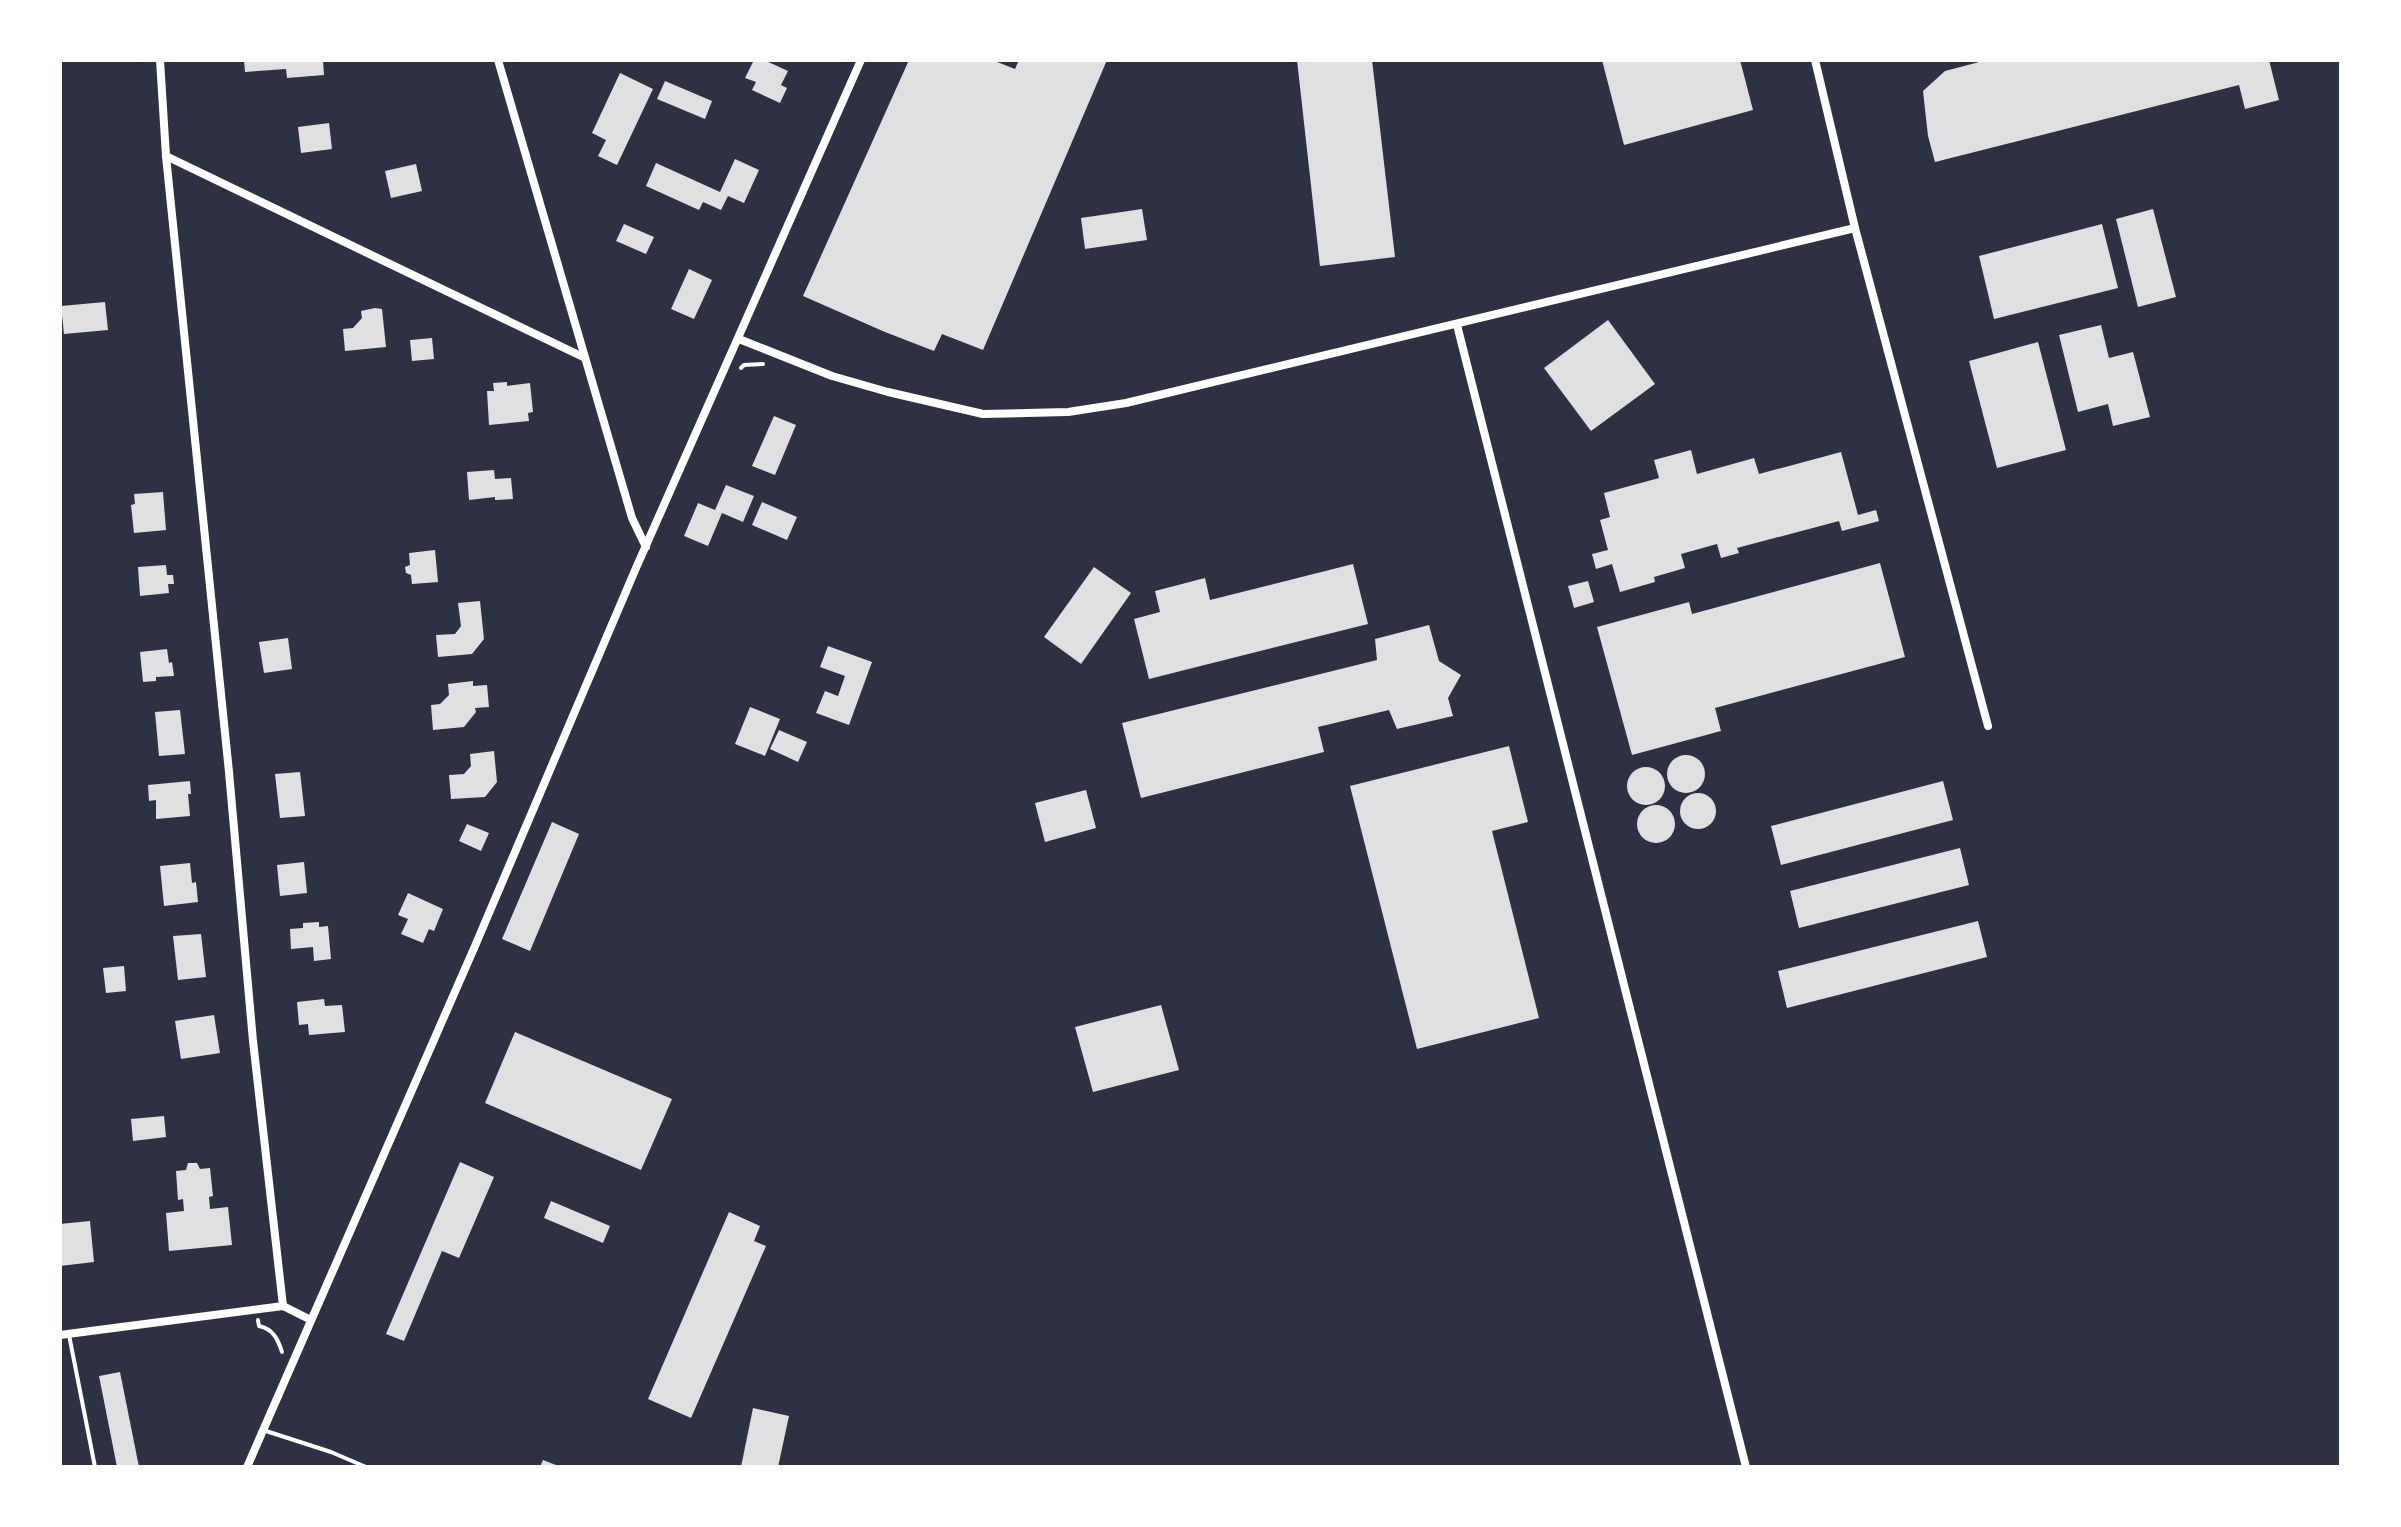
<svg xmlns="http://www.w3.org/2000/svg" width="2401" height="1527" font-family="'Varela Round',sans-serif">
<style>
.building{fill:#e0e0e3}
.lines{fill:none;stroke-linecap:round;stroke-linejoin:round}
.path{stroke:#fff;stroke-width:4}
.service{stroke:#fff;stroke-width:4}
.minor{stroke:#fff;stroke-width:8}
</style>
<rect width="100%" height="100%" fill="#2d3142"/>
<g class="building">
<polygon points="244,60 323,60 324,75 287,78 286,69 245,72"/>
<polygon points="754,60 764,60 788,71 781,85 787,88 780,103 752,90 756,82 745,78"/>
<polygon points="909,60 992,60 1015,69 1019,60 1107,60 983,350 942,334 934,351 885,332 803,296"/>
<polygon points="1297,60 1372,60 1395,257 1320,266"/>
<polygon points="1602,60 1740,60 1753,110 1624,145"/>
<polygon points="1987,60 2269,60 2279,100 2245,109 2239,85 1935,162 1928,136 1923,91 1945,71"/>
<polygon points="620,73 653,89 617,165 598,156 606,140 592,133"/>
<polygon points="665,81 712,101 705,119 657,99"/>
<polygon points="329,123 332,149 301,153 298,127"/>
<polygon points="735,159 759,170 744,203 728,196 721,210 703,202 699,210 646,186 656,163 720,192"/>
<polygon points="416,164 422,191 391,198 385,171"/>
<polygon points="1142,209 1147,240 1085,249 1081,218"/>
<polygon points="2153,209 2176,297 2138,307 2116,219"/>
<polygon points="624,224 654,237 646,254 616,241"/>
<polygon points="2102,224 2118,288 1994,319 1979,256"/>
<polygon points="689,269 712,280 694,319 671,309"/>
<polygon points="105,302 108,330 64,334 61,306"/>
<polygon points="375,308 382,309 386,347 345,351 343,329 353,328 362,318 361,311"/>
<polygon points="1608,320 1655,384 1591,431 1544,368"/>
<polygon points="2101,325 2109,358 2133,352 2150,417 2113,426 2108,404 2078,412 2059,335"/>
<polygon points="432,338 434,359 412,361 410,340"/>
<polygon points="2038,342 2066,450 1997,468 1969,361"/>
<polygon points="507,382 507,386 530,383 533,412 528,413 529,421 489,425 487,391 494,391 493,383"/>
<polygon points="774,416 796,425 775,475 752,466"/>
<polygon points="1691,450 1697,474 1754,458 1759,474 1841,452 1858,515 1876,510 1879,521 1842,531 1839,521 1737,548 1739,553 1721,558 1717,544 1681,554 1685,568 1654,577 1655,582 1620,592 1612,564 1596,569 1592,554 1608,550 1600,520 1610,517 1604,493 1659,478 1654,460"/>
<polygon points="494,470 495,479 511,478 513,499 495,500 495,497 469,500 467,472"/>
<polygon points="726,485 754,496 743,522 722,513 708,546 684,536 698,503 715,510"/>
<polygon points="163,492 166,530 134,533 131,505 135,504 134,494"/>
<polygon points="762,502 797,517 787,540 752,525"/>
<polygon points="435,550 438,582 412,584 411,575 406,573 405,567 410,565 409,553"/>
<polygon points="1880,563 1905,657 1715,708 1721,731 1632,755 1597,627 1689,602 1692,614"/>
<polygon points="1353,564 1368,624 1149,679 1134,619 1160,612 1155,591 1205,578 1210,600"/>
<polygon points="166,565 167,575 173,575 174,584 168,584 169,593 140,596 138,567"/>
<polygon points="1094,567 1131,593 1081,664 1044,637"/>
<polygon points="1588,581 1594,602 1574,608 1568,586"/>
<polygon points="480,601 484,639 472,654 438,657 436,635 455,634 461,626 458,603"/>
<polygon points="1429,625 1439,661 1461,675 1448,698 1453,716 1397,729 1389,710 1318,727 1324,752 1141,798 1122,723 1377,660 1375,639"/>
<polygon points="288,638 292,669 264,673 259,642"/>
<polygon points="828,646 872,662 849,725 816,713 825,691 838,696 845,676 820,667"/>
<polygon points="167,649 169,663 172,662 174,676 156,677 156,681 143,682 140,652"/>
<polygon points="473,681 473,686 487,685 489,707 475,708 476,712 464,727 433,730 431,705 440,704 449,695 448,684"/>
<polygon points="750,707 780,719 765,756 735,744"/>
<polygon points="180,710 185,754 159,756 155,712"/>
<polygon points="779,730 807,742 798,762 770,749"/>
<polygon points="1509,746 1528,822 1492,831 1539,1018 1417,1049 1350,786"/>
<polygon points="494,751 497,782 485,797 451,799 449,775 464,774 471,766 470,754"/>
<circle cx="1686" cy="774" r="19"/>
<circle cx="1646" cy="786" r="19"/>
<polygon points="300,772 305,816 280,818 275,774"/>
<polygon points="190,781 191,794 188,794 190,816 156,819 156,800 149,801 148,785"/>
<polygon points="1943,781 1953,820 1781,865 1771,826"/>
<polygon points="1086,790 1096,828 1045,842 1035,803"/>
<circle cx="1698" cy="811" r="18"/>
<circle cx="1656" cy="824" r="19"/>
<polygon points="552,822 579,834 530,951 502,939"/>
<polygon points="467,824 489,833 481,851 459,841"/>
<polygon points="1960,848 1969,885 1799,928 1790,891"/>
<polygon points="304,862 307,893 280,896 277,865"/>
<polygon points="190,863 192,883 196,882 198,902 164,906 160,866"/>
<polygon points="408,893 443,909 434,931 429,929 423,943 401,934 408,919 398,915"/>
<polygon points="1978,921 1987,957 1787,1008 1778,971"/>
<polygon points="319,922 319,927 328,926 331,959 314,961 313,947 291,949 290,929 303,928 303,923"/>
<polygon points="201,934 206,977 178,980 173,936"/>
<polygon points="124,966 126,991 106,993 103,968"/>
<polygon points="324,999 325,1006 342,1005 345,1032 309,1035 308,1024 299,1025 297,1002"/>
<polygon points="1161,1005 1179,1070 1093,1092 1075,1027"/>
<polygon points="214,1015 220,1053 181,1059 175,1021"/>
<polygon points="515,1032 672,1099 641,1170 485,1103"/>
<polygon points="164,1116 166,1137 133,1141 131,1119"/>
<polygon points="460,1162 494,1177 459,1258 442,1251 404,1341 386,1334"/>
<polygon points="188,1163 197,1163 200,1169 210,1168 213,1196 209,1197 210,1209 228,1207 232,1245 169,1251 166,1213 184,1211 183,1199 178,1200 176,1171 186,1170"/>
<polygon points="551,1201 610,1226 603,1243 544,1218"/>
<polygon points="729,1212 760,1226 754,1241 766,1246 691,1418 648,1399"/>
<polygon points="90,1221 94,1262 60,1266 60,1224"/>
<polygon points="120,1372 139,1467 117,1467 99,1376"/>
<polygon points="753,1408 789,1416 778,1467 741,1467"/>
<polygon points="543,1460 561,1467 540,1467"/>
</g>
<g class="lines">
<g class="path">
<polyline points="741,368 744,365 763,364"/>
<path d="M258 1320 259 1326C273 1329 278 1339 282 1352"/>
</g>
<g class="service">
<polyline points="69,1335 95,1467"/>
<polyline points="263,1430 331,1452 366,1467"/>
</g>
<g class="minor">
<polyline points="160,60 166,156 229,772 253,1041 283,1306"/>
<polyline points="498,60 632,518 646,547"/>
<polyline points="1815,60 1855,228 1988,726"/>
<polyline points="166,156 583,357"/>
<polyline points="1457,325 1746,1467"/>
<polyline points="739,339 832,376 888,392 983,414 1068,412 1126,403 1855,228"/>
<polyline points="60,1335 283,1306 311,1320"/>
<polyline points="247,1467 475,946 636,568 861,60"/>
</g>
</g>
<rect width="2401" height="1527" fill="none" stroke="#ffffff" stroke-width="124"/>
</svg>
